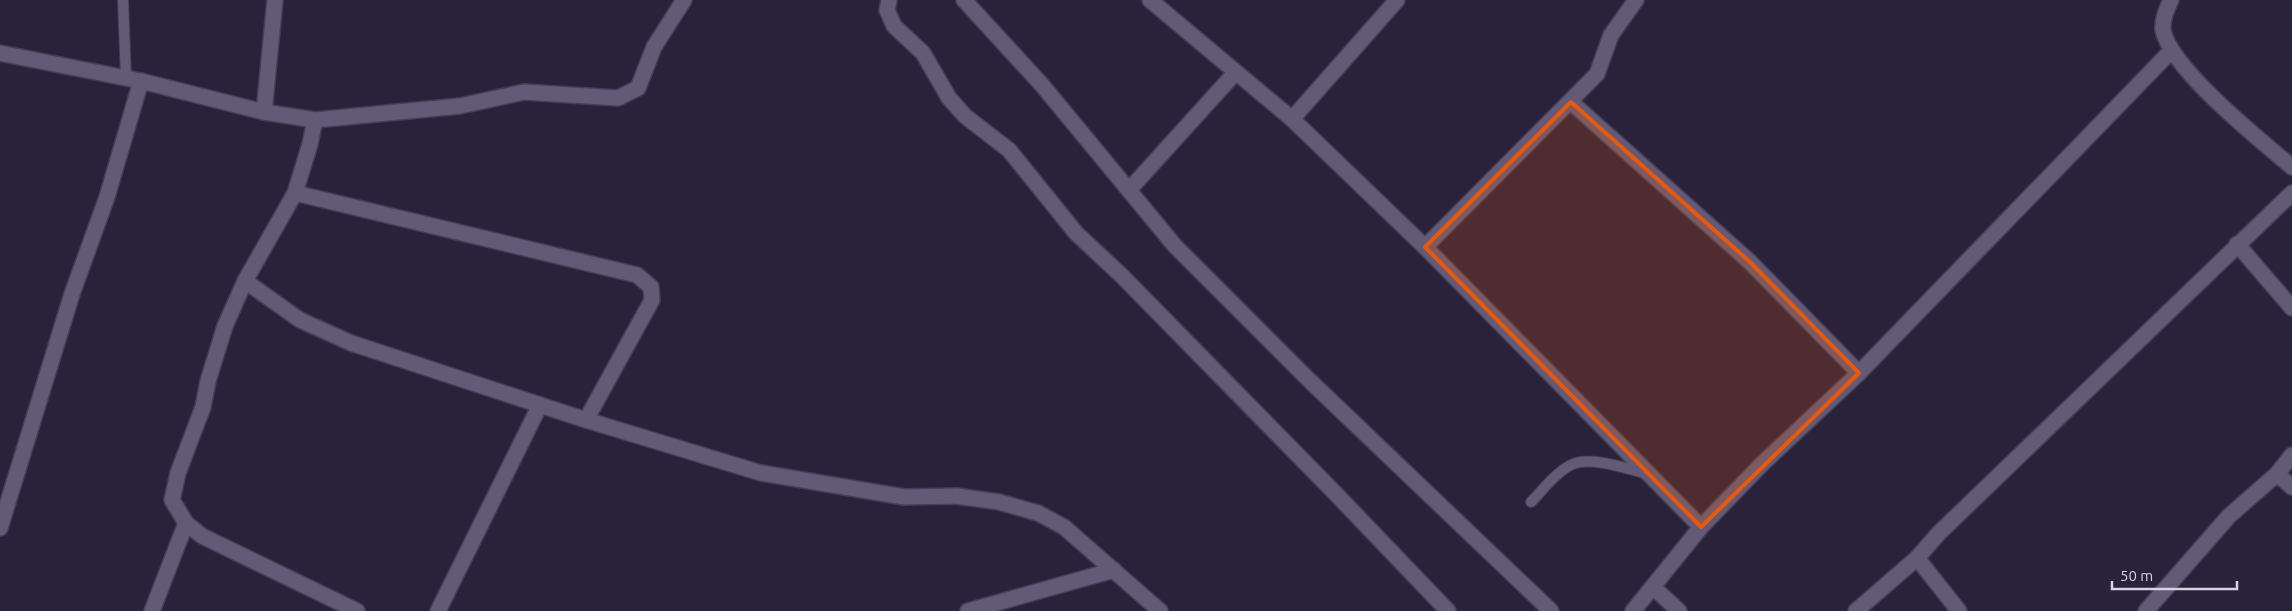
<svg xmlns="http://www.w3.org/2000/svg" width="2292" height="611" font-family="Ubuntu,sans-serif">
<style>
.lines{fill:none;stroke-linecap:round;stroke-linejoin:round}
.lane-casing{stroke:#453e54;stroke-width:12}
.street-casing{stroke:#453e54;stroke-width:18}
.lane{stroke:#635a78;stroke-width:10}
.street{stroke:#635a78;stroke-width:15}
.marked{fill:#e8590c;fill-opacity:0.2;stroke:#e8590c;stroke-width:4;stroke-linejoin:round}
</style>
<rect width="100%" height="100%" fill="#2a213a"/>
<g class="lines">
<g class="lane-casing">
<g id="lane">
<polyline points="123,0 126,78"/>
<path d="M1531 502C1543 490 1555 473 1571 465 1590 455 1627 469 1648 474"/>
</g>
</g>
<g class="street-casing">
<g id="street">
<polyline points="889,0 887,10 894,26 923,53 949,98 965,116 1009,150 1076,233 1122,276 1335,493 1448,611"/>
<polyline points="964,0 1042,85 1175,246 1309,380 1551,611"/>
<polyline points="1150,0 1292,119 1425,247 1701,527"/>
<path d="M2171 0C2167 8 2162 21 2163 30 2170 68 2261 141 2292 167"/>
<polyline points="0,53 141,81 264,112 315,120 460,106 524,92 618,98 638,88 654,47 684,0"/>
<polyline points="1571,102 1750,262 1859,373"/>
<polyline points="264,112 275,0"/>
<polyline points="1292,119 1397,0"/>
<polyline points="315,120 310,144 295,193 245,281 225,326 208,381 203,407 178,473 172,500 186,523 202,536 357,611"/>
<polyline points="1129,190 1235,73"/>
<polyline points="295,193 637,275 651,287 652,300 586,420"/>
<polyline points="2237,244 2292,308"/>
<polyline points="1425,247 1597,74 1611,35 1636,0"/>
<polyline points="245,281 300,320 351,343 586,420 761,473 904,497 956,496 999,502 1038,513 1064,527 1160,611"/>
<polyline points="2277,474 2292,487"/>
<polyline points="0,528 72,294 107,197 141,81"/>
<polyline points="1653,587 1679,611"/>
<polyline points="152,611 186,523"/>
<polyline points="438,611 540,405"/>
<polyline points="968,611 1114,570"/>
<polyline points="1633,611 1701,527 1762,464 1859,373 2171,51"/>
<polyline points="1856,611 1917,558"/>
<polyline points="1959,611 1917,558 1939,533 2292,193"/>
<polyline points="2146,611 2229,516 2277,474 2292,455"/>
</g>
</g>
<use href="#lane" class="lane"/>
<use href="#street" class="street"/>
</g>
<path class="marked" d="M1571 102 1750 262 1859 373 1701 527 1425 247Z"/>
<path d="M2112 581v8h125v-8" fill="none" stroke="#d8d3e4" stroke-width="2.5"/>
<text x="2120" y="581" font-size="15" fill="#d8d3e4" stroke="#2a213a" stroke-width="4" paint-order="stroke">50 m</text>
</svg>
